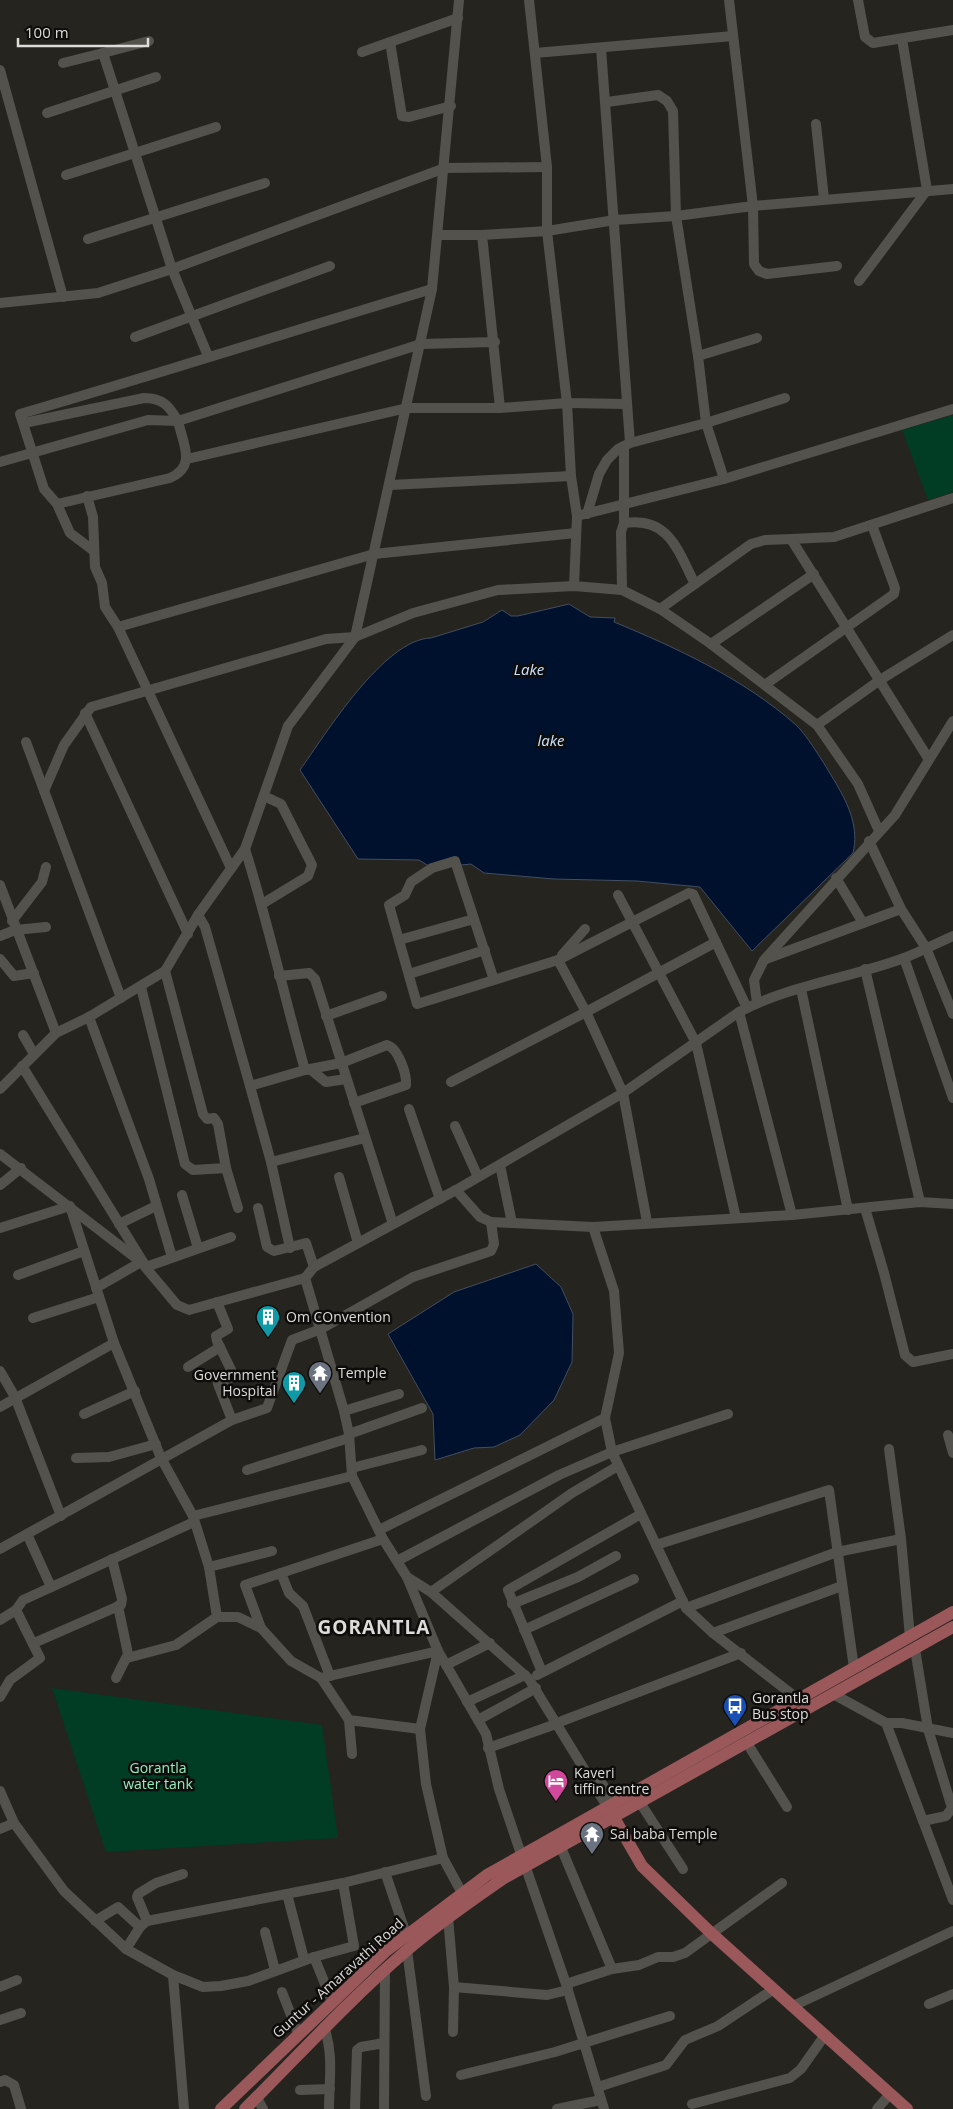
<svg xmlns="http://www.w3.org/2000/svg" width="953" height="2109" font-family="'Open Sans',sans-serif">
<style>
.green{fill:#013c24}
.water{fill:#00112d;stroke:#424e60}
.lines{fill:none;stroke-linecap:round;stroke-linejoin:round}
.minor{stroke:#53524c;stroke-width:10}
.major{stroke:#9a585a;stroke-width:12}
.labels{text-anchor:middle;stroke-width:5;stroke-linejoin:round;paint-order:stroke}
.poi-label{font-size:14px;fill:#dddcd8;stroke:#0e0d0b;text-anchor:start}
.park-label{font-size:14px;fill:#95eebe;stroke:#0e0d0b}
.street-label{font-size:14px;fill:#dddcd8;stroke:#0e0d0b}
.water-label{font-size:15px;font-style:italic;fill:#cbe2fd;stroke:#0e0d0b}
.district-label{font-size:19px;font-weight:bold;letter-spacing:1px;fill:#dddcd8;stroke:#0e0d0b}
</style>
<rect width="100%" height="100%" fill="#26241f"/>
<g class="green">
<polygon points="953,415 953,492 928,500 902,430"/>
<polygon points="52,1688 322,1725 338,1838 106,1852"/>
</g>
<g class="water">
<path d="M569 604 590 617 615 618 614 622C677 648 744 679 796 725 808 736 828 770 837 785 849 806 859 828 853 853L752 951 700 887 637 881 554 879 484 873 471 864 432 868 419 860 358 859 300 770C325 735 384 639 431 638L483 622 502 610 511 616H518Z"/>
<polygon points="536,1264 561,1287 573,1314 572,1362 554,1400 520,1435 494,1447 474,1448 435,1460 433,1414 388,1334 454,1292"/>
</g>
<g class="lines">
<g class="minor">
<polyline points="529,0 547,167 547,231 567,403 627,404"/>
<polyline points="729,0 753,206 754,264 759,271 767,274 837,266"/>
<polyline points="858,0 865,37 873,43 953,30"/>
<polyline points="390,42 402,116 409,117 451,106"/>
<polyline points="601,48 630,443"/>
<polyline points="362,52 458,18"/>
<polyline points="103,53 149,41"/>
<polyline points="535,53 733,36"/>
<polyline points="63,63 103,53 172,269 208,356"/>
<polyline points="0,70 63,297"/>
<polyline points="607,102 658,95 667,101 673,111 676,216 698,356 706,423 724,479"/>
<polyline points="47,113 156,77"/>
<polyline points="816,124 824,199"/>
<polyline points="66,175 216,127"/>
<polyline points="438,235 482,235 547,231 615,220 676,216 753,206 953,189"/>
<polyline points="482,235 500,408"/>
<polyline points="88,239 265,183"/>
<polyline points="859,281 927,190 902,39"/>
<polyline points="0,303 98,293 172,269 445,168 547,167"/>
<polyline points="135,337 330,266"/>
<polyline points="698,356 757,338"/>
<polyline points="624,446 624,523"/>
<polyline points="187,459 407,408 500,408 567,403 571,476"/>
<path d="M0 462 148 420 178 421C169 406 163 398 144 398L24 423"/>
<polyline points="390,485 571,476 577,516 724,479 953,409"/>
<polyline points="87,496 93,517 95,567 102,583 105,607 118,627"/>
<path d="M57 504 170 478C197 466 183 444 178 421L421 344 495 342"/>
<polyline points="587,514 599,474 607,460 618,449 630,443 706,423 785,398"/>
<polyline points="791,539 834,537 953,498"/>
<path d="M94 551 70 533 57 504 44 489 20 414C158 374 295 330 432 289"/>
<polyline points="574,586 577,516"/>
<path d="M622 590 621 532 624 523C669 516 678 551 695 584"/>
<polyline points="660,609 751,544 765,540 791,539 928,758"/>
<polyline points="711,644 814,574"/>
<polyline points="766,684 894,594 895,588 872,525"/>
<polyline points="85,713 188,934"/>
<polyline points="817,725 880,680 953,635"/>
<polyline points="26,742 121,998"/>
<polyline points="44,791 64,745 91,707 326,639 355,637 413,613 498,590 574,586 622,590 660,609 711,644 817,725 858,784 879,831"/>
<polyline points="869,841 901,909 926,948 953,1014"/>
<polyline points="230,866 118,627 374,554 576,533"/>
<polyline points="836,878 863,923"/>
<polyline points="0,885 56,1033"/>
<polyline points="618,895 696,1043 736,1218"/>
<polyline points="262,904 308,876 312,865 281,804 264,796"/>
<path d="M198 915 205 927 250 1086 305 1070C284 996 268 922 245 849"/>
<polyline points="12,921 42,882 46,867"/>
<polyline points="0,936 15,930 46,927"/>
<polyline points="399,940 474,919"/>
<polyline points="562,955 585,929"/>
<polyline points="904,958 953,1098"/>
<polyline points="0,959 14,976 34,973"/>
<polyline points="766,959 901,909"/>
<polyline points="558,960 586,1012 716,942"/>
<polyline points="865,969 920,1202"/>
<polyline points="165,971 203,1114 207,1119 214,1118 218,1124 226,1168 238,1208"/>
<polyline points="409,974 485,950"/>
<polyline points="279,976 309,973 315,979 393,1224"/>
<polyline points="494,980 455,861 432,868 411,882 405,895 389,905 417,1004 558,960 689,893 693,894 747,1008"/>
<polyline points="141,987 185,1164 193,1170 226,1168"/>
<polyline points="801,989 848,1210"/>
<polyline points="757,1003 754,980 764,960 895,815 953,721"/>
<polyline points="739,1012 792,1215"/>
<polyline points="326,1016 382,996"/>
<polyline points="89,1017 149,1179 172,1257"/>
<polyline points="23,1035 34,1054"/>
<polyline points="22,1066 146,1267 231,1237"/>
<polyline points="310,1069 326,1082 346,1079"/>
<path d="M305 1070 341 1063 387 1045C398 1048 407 1074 406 1085L354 1103"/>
<polyline points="451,1082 586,1012 623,1093 647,1222"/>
<polyline points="250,1086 271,1162 290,1248"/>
<polyline points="0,1089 56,1033 89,1017 165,971 198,915 245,849 288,726 355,637 432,289 459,0"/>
<polyline points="409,1109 440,1199"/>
<polyline points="455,1126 478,1177"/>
<polyline points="0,1154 141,1262 177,1305 189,1310 305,1278 344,1411 349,1434 352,1476 383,1539 407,1577 431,1592 529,1679 611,1813"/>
<polyline points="271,1162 365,1138"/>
<polyline points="500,1165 512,1223"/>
<polyline points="339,1177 358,1243"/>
<polyline points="0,1185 21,1168"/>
<polyline points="456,1190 480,1217 491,1222 593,1227 792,1215 920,1202 953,1204"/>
<polyline points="182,1195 198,1248"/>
<polyline points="258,1208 267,1247 274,1251 306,1243 314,1267"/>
<polyline points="865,1208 884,1273 905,1355 913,1362 953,1354"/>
<polyline points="119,1224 156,1206"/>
<polyline points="593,1227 614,1291 619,1353 605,1418 612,1452 686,1608 713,1633 798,1699"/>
<polyline points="0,1228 70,1206 114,1343 161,1458 193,1516 209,1567 217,1617 238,1617 261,1628 291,1661 321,1678 349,1720 420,1729"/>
<polyline points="18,1275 84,1251"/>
<path d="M305 1278 314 1267 456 1190 623 1093 739 1012C791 985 850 978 904 958 920 952 937 943 953 936"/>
<polyline points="96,1288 141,1262"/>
<polyline points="217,1302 228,1329 216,1336 217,1341 234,1376 218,1384 232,1420"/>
<polyline points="33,1318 99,1297"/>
<polyline points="188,1367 220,1347"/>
<polyline points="0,1371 15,1397 61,1516"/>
<polyline points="0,1407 114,1343"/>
<polyline points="344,1411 399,1394"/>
<polyline points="84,1414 135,1391"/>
<polyline points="349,1434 422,1408"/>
<polyline points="948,1435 953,1453"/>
<polyline points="889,1449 901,1539 910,1637"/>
<polyline points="76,1458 109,1457 156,1444"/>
<polyline points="352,1468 422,1450"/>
<polyline points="247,1470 349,1438"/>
<polyline points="193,1516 352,1476"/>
<polyline points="379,1530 605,1418"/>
<polyline points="27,1534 51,1587"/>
<polyline points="656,1545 829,1490 854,1668"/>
<polyline points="0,1549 232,1420 267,1408 292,1340 321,1329 413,1277 491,1251 494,1244 491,1222"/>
<polyline points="397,1561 559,1475 612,1452 728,1414"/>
<polyline points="209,1567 272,1551"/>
<polyline points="281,1573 289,1593 303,1606 330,1676"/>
<polyline points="407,1577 438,1651 486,1734 499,1789 521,1854"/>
<polyline points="431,1592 572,1493 618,1466"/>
<polyline points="512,1604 578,1577 616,1556"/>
<polyline points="686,1608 837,1552 901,1539"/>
<polyline points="0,1620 16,1610 23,1600 194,1522"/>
<polyline points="261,1628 245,1585 383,1539"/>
<polyline points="524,1630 634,1579"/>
<polyline points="713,1633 842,1586"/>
<polyline points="34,1643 121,1605 122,1599 112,1559"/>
<polyline points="915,1649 928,1729 952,1808 946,1816 923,1821"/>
<polyline points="127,1658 176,1645 217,1617"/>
<polyline points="446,1665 490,1643"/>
<polyline points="542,1672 508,1590 641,1514"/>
<polyline points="537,1675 683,1601"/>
<polyline points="116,1678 128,1654 118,1606"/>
<polyline points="321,1678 438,1651 420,1729 426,1784 443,1858 462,1893"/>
<polyline points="835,1695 886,1723 953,1900"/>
<polyline points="0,1697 10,1680 40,1658 16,1610"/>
<polyline points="467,1702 525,1675"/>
<polyline points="349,1720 352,1754"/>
<polyline points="478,1720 536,1688"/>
<polyline points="562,1721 741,1653"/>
<polyline points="886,1723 902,1723 953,1733"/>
<polyline points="747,1743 787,1807"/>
<polyline points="488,1748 556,1724"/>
<polyline points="598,1777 618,1809"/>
<polyline points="0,1791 14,1823 64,1891 126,1949 173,1975 203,1987 221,1986 248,1981 314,1957 332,2001"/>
<polyline points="639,1801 683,1869"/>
<polyline points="0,1829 14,1823"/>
<polyline points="560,1845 612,1969"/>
<polyline points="525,1865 566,1984 604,2109"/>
<polyline points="385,1872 406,1934"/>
<polyline points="287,1894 304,1959"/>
<polyline points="448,1917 454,1987 453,2032"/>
<polyline points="95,1921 118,1907 140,1927"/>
<polyline points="147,1921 137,1897 138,1894 156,1883 183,1874"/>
<polyline points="265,1932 275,1970"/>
<polyline points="126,1949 140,1927 147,1921 343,1883 443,1858"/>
<polyline points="407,1950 426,2096"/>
<polyline points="314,1957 354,1946 343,1883"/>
<polyline points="173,1975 184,2109"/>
<polyline points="566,1984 612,1969 639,1965 658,1957 673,1957 685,1953 782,1883"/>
<polyline points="0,1987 17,1980"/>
<polyline points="454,1987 547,1995 568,1990"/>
<polyline points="282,1992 298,2033"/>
<polyline points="929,2004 953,1994"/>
<polyline points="793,2006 953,1931"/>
<polyline points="0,2020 21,2013"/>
<path d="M324 2027C334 2055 329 2080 329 2109"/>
<polyline points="461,2075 555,2052 670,2016"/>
<polyline points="0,2082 5,2080 14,2085 21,2109"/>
<polyline points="598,2087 666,2065 685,2040 718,2026 774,1989"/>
<polyline points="300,2090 330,2089"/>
<polyline points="257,2098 263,2109"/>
<polyline points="692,2104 790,2078 801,2069 825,2035"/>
<polyline points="355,2109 357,2050 361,2047 384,2043"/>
<polyline points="384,2109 385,1969"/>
<polyline points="557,2109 601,2100"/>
<polyline points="877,2109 890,2094"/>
</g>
<g class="major">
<polyline points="613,1816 642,1866 711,1933 907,2109"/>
<polyline points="221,2109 386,1951 487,1875 953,1612"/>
<path d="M245 2109C298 2056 349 2000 406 1951 437 1924 471 1901 504 1878L953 1627"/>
</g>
</g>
<defs>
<g id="building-pin" transform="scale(1.25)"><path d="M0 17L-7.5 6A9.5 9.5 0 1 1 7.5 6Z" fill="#0f9aa8" stroke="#0e0d0b"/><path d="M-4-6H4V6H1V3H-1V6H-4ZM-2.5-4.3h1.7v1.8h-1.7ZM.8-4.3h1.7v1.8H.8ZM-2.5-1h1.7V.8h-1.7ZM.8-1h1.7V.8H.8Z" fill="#fff"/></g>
<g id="temple-pin" transform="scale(1.25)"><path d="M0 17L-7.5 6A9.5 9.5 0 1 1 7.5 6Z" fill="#6b7280" stroke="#0e0d0b"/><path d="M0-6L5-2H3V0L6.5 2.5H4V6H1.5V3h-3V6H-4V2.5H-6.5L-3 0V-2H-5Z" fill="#fff"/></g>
<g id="bus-pin" transform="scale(1.25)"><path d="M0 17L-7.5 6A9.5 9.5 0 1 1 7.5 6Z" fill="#1a4fb4" stroke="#0e0d0b"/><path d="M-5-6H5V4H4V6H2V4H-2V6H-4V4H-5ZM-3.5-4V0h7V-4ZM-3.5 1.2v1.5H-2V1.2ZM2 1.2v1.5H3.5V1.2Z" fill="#fff"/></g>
<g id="hotel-pin" transform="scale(1.25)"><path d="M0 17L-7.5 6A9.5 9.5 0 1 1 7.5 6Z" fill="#d1479c" stroke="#0e0d0b"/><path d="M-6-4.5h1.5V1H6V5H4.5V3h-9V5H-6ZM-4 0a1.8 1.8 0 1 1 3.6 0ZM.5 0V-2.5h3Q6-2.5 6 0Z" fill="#fff"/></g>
</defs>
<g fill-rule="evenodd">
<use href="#building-pin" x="268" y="1317"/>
<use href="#temple-pin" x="320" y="1373"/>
<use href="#building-pin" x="294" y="1383"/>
<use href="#bus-pin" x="735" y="1706"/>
<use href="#hotel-pin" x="556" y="1781"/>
<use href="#temple-pin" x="592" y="1834"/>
</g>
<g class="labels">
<g class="poi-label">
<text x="286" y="1322">Om COnvention</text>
<text x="338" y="1378">Temple</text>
<text x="276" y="1380" text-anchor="end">Government<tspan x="276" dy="16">Hospital</tspan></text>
<text x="752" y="1703">Gorantla<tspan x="752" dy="16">Bus stop</tspan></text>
<text x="574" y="1778">Kaveri<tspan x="574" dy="16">tiffin centre</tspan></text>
<text x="610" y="1839">Sai baba Temple</text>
</g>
<g class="park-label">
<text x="158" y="1773">Gorantla<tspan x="158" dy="16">water tank</tspan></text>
</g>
<g class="street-label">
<text transform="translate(338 1978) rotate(-42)" y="5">Guntur - Amaravathi Road</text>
</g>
<g class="water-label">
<text x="529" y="675">Lake</text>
<text x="551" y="746">lake</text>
</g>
<g class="district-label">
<text x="374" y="1634">GORANTLA</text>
</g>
</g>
<path d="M18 38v8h130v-8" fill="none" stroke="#dddcd8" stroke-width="2.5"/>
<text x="25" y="38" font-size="15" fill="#dddcd8" stroke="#0e0d0b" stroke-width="4" paint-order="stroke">100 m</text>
</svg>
